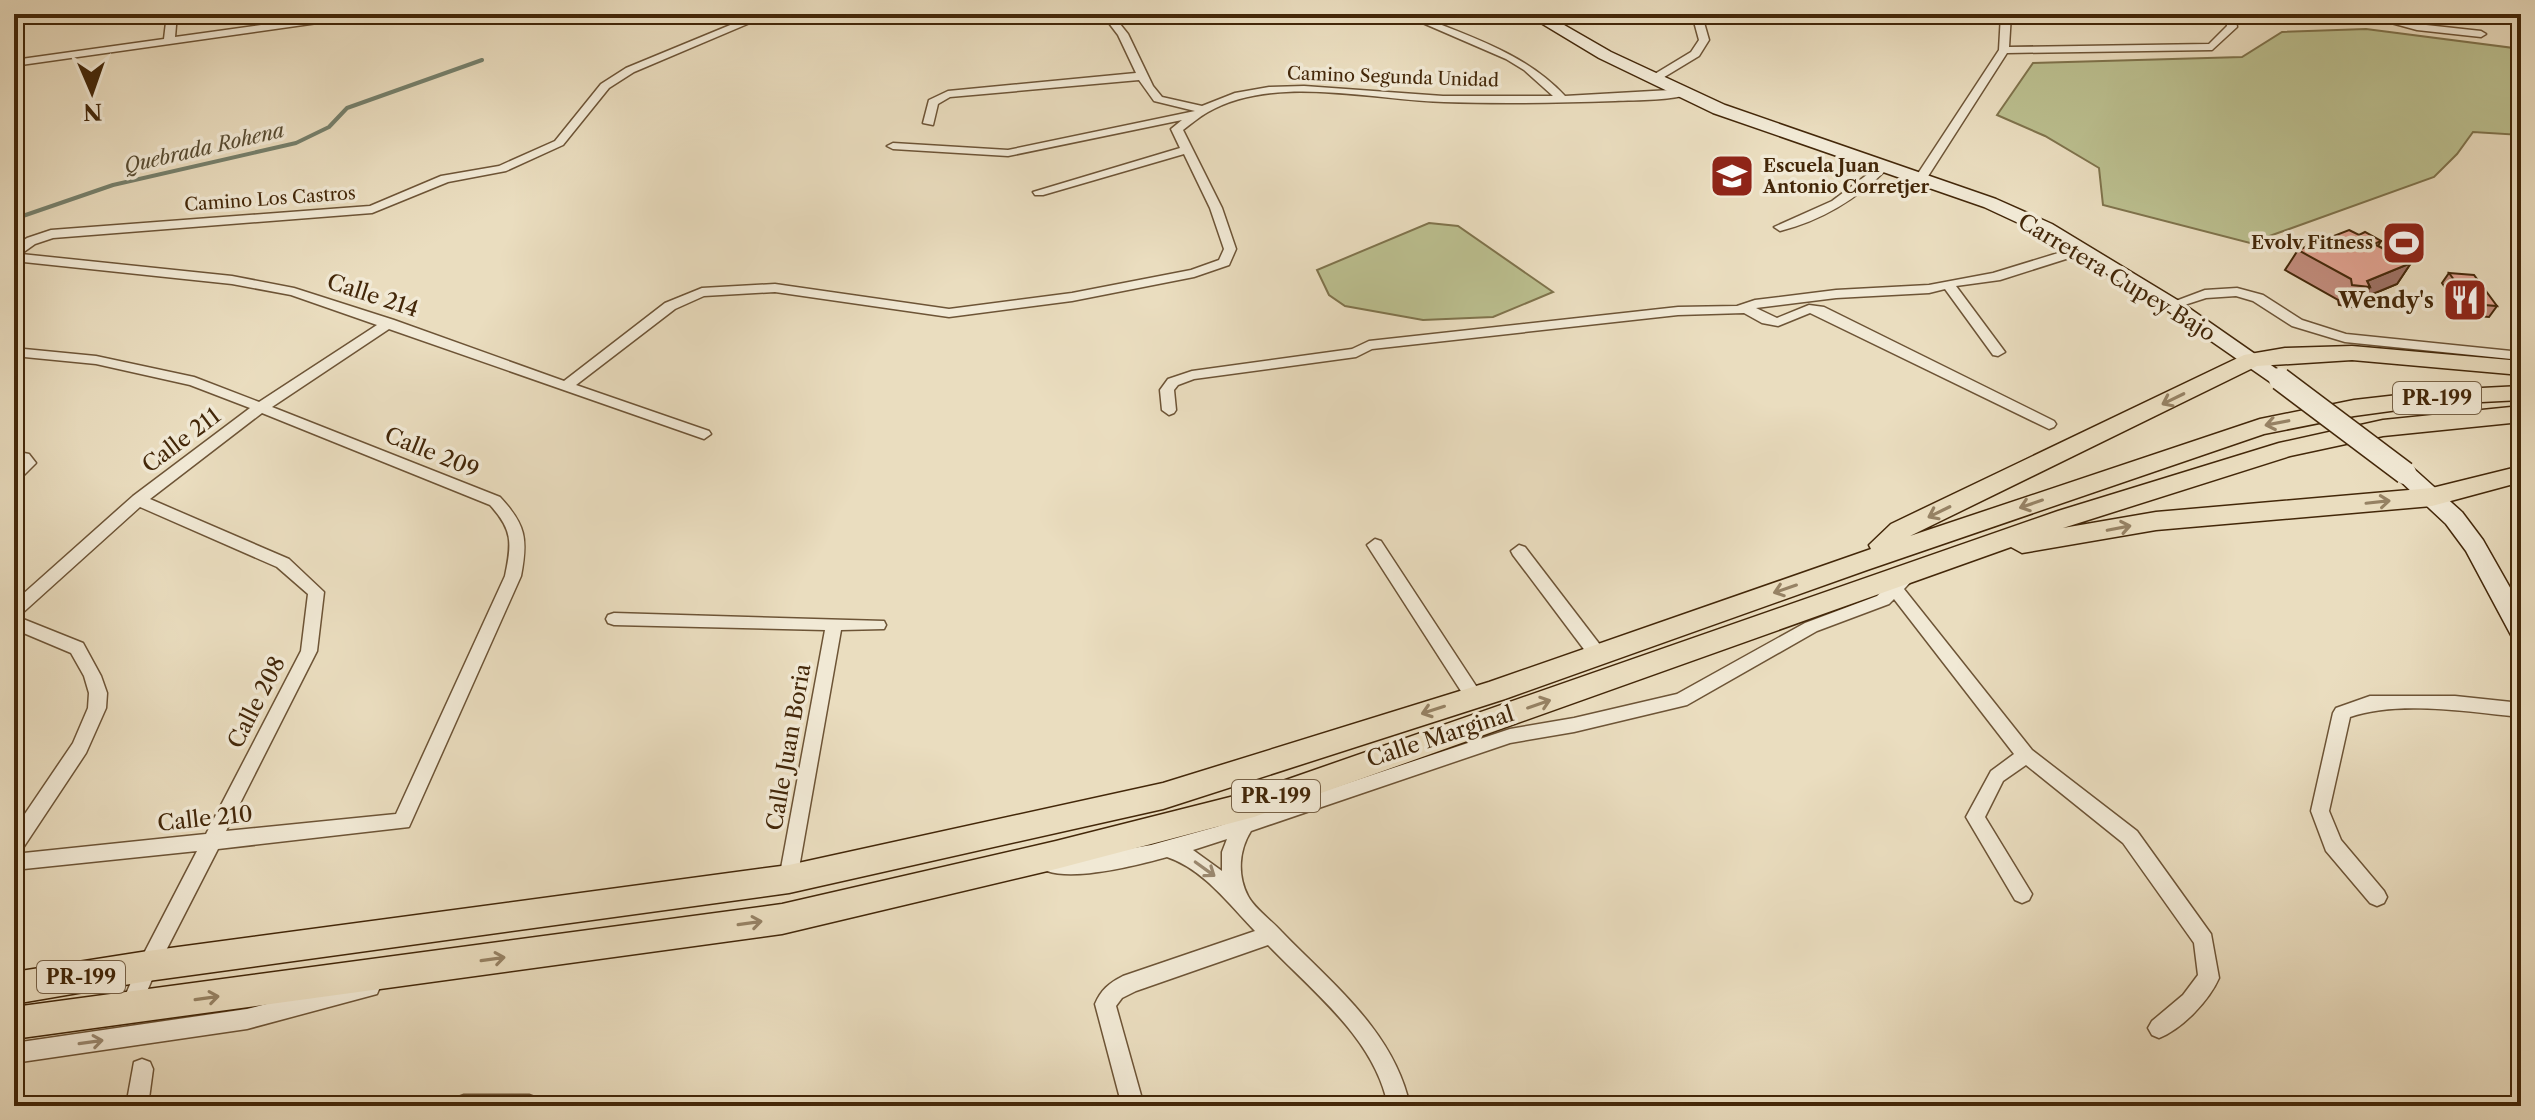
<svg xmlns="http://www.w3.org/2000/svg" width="2535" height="1120" font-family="'Libre Caslon Text',serif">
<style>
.green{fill:#bbbf8f;stroke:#7f734c;stroke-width:2}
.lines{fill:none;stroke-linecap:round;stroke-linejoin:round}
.stream{stroke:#76806c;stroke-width:4}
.street-casing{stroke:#6d5436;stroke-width:3}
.secondary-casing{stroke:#432709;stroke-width:3}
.primary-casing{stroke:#432709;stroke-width:3}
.street{fill:#f1e9d5;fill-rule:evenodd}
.secondary{fill:#f1e9d5;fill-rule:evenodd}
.primary{fill:#eaddbf;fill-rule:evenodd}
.secondary-bridge-casing{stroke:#432709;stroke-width:25;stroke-linecap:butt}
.secondary-bridge{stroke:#f1e9d5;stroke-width:22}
.wall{fill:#c38d7e;stroke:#432709;stroke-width:2}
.shaded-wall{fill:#9f7367;stroke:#432709;stroke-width:2}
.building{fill:#e3a493;stroke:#432709;stroke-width:2}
.oneway{stroke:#968264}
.oneway2{stroke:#9a886f}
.labels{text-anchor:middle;stroke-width:7;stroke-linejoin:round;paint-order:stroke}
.far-street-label{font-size:18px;fill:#432709;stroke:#f1e9d5}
.far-poi-label{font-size:18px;font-weight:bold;fill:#432709;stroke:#f1e9d5;text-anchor:start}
.far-water-label{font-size:20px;font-style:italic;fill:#584c32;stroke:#f1e9d5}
.shield{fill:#f1e9d5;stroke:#776146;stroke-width:2}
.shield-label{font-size:20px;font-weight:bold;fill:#432709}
.street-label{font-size:22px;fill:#432709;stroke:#f1e9d5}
.poi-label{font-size:22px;font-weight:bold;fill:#432709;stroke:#f1e9d5;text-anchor:end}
</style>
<rect width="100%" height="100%" fill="#eaddbf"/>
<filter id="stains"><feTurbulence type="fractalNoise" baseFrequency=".0025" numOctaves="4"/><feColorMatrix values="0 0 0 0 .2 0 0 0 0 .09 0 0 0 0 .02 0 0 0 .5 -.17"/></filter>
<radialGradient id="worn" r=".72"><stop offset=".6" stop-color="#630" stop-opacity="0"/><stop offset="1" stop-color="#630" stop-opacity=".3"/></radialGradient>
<g class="green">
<polygon points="2366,29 2521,49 2521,135 2473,132 2457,154 2434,177 2250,243 2103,205 2099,168 2045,136 1997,115 2033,63 2242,57 2282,32"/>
<polygon points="1429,223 1458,226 1553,292 1493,317 1423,320 1345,306 1329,295 1317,270"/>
</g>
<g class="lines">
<polyline class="stream" points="14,219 113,185 296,143 329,127 347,108 482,60"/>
<g class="street-casing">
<g id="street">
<polygon points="14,14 21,14 14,20"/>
<polygon points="167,14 177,14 175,37 339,14 365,14 360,17 14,66 14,60 164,39"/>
<path d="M757 14H771L634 72 609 88 563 145 506 171 448 182 372 213 53 238 35 244 21 254 232 276 294 288 394 320 564 381 665 303 702 288 775 284 949 309 1072 293 1191 270 1219 260 1224 249 1210 208 1184 154 1043 195H1035L1033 192 1180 148 1171 129 1182 120 1008 156 893 149 887 146 893 143 1008 150 1195 111 1154 101 1139 80 950 97 938 104 933 125 923 123 929 100 948 91 1136 73 1118 35 1102 14H1112L1128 34 1153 86 1162 97 1202 106 1235 93 1269 87 1304 86 1443 96H1553L1524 70 1506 59 1402 14H1415C1469 37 1524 52 1565 96L1688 89 1693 92C1679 101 1634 100 1615 101 1558 103 1501 104 1444 102 1371 100 1274 74 1208 112 1199 117 1191 124 1183 130L1222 208 1236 249 1229 265 1194 277 1072 301 949 317 775 292 704 296 675 309 576 385 709 431 711 434 704 439 389 329 272 407 500 497C526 525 528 539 521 576L409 827 218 849 156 970 137 1015 130 1018 123 1015 120 1008 141 959 197 851 14 870V854L206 834 301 651 308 594 277 567 140 507 18 617 83 643 101 676 107 693 106 708 86 753 21 851 14 853V830L73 743 88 708 89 693 84 676 71 653 14 629V602L133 496 250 408 190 385 96 364 14 356V348L96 356 194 377 259 402 377 325 291 295 232 284 14 261V247L27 238 51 230 370 206 441 176 499 166 555 141 601 84 626 68ZM262 413 490 505C513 530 512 543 505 576L396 814 226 831 317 651 324 592 289 559 150 499Z"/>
<polygon points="1697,14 1708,14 1703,19 1709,40 1699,56 1661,79 1653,79 1653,75 1691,52 1699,40 1693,18"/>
<polygon points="2001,14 2011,14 2009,47 2209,44 2227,26 2225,14 2235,14 2237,27 2212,50 2007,53 1925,181 1917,181 1915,178 1999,50"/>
<polygon points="2358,14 2376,14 2417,24 2481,31 2486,34 2481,37 2417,30"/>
<path d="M1884 162 1890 166 1888 168C1857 199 1823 220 1780 231L1774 227 1832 201Z"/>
<polygon points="2081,246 2087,250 2085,253 2000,280 1956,286 2005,352 1998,356 1993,355 1945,289 1929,293 1836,298 1756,308 1777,318 1809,305 1824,307 2054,421 2056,424 2054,427 2049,429 1810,313 1778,326 1762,323 1744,313 1678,315 1372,349 1356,357 1194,379 1178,385 1174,390 1176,410 1174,413 1169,415 1162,410 1160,390 1168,379 1192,371 1352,349 1369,341 1678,307 1737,306 1755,300 1836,290 1929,285 1993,273"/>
<polygon points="2237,288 2263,295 2302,320 2346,334 2521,352 2521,360 2345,342 2292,326 2253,301 2236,296 2206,298 2172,309 2165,305 2205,290"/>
<polygon points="14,451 29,454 36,463 19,480 14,481 14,468 20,463 14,461"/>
<polygon points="1375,539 1381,541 1480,692 1483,697 1480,702 1474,704 1468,702 1367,545"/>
<polygon points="1519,545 1525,547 1604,650 1607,655 1604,660 1592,660 1513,555 1511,551"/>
<path d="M1910 568 1918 574 1904 589 2032 750 2137 831 2211 934 2219 978C2209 1001 2182 1029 2159 1038L2152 1035 2148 1028 2152 1021 2183 995 2198 975 2194 943 2123 843 2026 765 2003 781 1985 817 2032 894 2029 900 2022 903 2015 900 1966 817 1991 771 2014 754 1894 599 1889 604 1817 631 1687 705 1574 732 1510 743 1251 831C1239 850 1237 875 1248 896 1254 908 1272 921 1281 931 1331 983 1394 1031 1410 1106H1388C1375 1039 1313 992 1268 945L1136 991 1122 998 1116 1006 1144 1106H1122L1095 1004C1101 990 1109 983 1123 976L1255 931C1229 904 1203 869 1167 857 1138 865 1076 881 1047 871L1044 865 1047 859 1088 856 1151 845 1216 827 1510 729 1574 718 1677 694 1805 623 1877 596 1904 570ZM1227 839 1222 852V871L1193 850Z"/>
<polygon points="614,613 884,621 886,625 884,629 841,630 796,885 789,888 782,885 779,879 825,630 614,625 608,623 606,619 608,615"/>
<path d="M2370 696H2455L2521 703V717C2470 712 2398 700 2350 717L2329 811 2341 840 2384 891 2387 897 2384 903 2377 906 2370 903 2326 851 2311 811 2333 713 2336 708Z"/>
<polygon points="370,977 377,980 380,987 377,994 247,1029 14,1063 14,1043 247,1009"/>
<polygon points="142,1059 150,1062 153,1069 148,1106 126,1106 134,1062"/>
<polygon points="464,1095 529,1095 537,1098 540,1106 453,1106 456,1098"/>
</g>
</g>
<g class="secondary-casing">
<g id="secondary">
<polygon points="1526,14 1545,14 1611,52 1725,105 1996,199 2052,224 2179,301 2291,379 2280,386 2273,384 2165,309 2038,232 1984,207 1713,113 1599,58"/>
<polygon points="2405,465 2413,468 2462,512 2483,540 2521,607 2521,639 2512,637 2466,551 2446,524 2397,478 2394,473 2397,468"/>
</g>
</g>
<g class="primary-casing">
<g id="primary">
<polygon points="2352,346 2521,361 2521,375 2352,360 2257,366 1910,536 2260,419 2354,400 2442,390 2521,386 2521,400 2442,404 2354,416 2264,434 1867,570 1505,699 1163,809 789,893 148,981 14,1004 14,972 148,951 789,865 1163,783 1489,682 1871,549 1869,545 1891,524 2244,355 2285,348"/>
<polygon points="2521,406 2521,422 2383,436 2290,456 2063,528 2156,512 2432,488 2521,466 2521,482 2432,506 2156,530 2022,553 2011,547 1254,817 1056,869 782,934 14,1039 14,1007 782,904 1056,841 1254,791 2058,511 2279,443 2383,420"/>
</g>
</g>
<use href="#street" class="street"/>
<use href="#secondary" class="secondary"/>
<use href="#primary" class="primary"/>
<g class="secondary-bridge-casing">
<polyline id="secondary-bridge" points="2280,379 2405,473"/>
</g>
<use href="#secondary-bridge" class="secondary-bridge"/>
</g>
<g class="wall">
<polygon points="2359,235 2381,241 2378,246 2411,263 2397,284 2363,298 2356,308 2339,305 2338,300 2285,270 2298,250"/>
<polygon points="2449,273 2497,306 2489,317 2464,315 2442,283"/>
<polygon points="2521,280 2521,295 2515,287"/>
</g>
<polygon class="shaded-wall" points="2411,263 2397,284 2363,298 2370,287 2367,281"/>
<g class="building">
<polygon points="2349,230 2359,235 2365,232 2381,241 2374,244 2411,263 2367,281 2370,287 2352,285 2351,279 2298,250"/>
<polygon points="2449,273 2474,275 2497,306 2472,304"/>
</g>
<defs><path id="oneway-shaft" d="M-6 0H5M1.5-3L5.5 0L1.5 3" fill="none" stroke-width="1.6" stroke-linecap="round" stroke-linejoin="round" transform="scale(2)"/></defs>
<g class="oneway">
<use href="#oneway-shaft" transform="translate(2173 399) rotate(154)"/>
<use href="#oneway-shaft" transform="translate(2277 423) rotate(169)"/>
<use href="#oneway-shaft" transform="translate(2378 502) rotate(-6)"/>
<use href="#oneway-shaft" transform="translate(2031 504) rotate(161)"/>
<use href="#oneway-shaft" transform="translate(1939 512) rotate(154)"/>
<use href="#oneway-shaft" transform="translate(2119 528) rotate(-11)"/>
<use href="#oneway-shaft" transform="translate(1785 589) rotate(161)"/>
<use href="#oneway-shaft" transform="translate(1539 704) rotate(-19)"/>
<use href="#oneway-shaft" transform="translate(1433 710) rotate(162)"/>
<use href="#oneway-shaft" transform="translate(750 923) rotate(-8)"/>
<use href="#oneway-shaft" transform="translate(493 959) rotate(-8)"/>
<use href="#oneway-shaft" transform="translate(207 998) rotate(-8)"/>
</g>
<g class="oneway2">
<use href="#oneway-shaft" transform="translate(1205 869) rotate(36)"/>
<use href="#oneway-shaft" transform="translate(91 1042) rotate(-8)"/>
</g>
<defs>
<g id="school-square" transform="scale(2.3)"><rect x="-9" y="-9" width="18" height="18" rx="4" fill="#8f2418" stroke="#f1e9d5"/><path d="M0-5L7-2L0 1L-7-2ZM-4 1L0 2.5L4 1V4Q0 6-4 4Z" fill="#fff"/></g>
<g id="stadium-square" transform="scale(2.3)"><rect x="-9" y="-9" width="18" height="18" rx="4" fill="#8f2418" stroke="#f1e9d5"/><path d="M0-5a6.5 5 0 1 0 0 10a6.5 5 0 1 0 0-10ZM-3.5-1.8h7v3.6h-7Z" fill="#fff"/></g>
<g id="restaurant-square" transform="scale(2.3)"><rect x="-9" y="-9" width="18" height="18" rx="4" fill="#8f2418" stroke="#f1e9d5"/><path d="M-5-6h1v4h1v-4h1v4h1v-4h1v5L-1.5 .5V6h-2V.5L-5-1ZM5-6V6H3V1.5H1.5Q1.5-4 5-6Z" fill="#fff"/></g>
</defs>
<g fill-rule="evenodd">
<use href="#school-square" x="1732" y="176"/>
<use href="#stadium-square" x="2404" y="243"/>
<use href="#restaurant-square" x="2465" y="300"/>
</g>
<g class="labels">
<g class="far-street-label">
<text transform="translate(1393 77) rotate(2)" y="6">Camino Segunda Unidad</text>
<text transform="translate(270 199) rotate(-4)" y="6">Camino Los Castros</text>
</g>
<g class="far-poi-label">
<text x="1763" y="172">Escuela Juan<tspan x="1763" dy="21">Antonio Corretjer</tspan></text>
<text x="2373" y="249" text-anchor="end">Evolv Fitness</text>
</g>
<g class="far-water-label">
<text transform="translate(204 148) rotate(-13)" y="7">Quebrada Rohena</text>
</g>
<g class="shield">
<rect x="2393" y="382" width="88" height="32" rx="6"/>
<rect x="1232" y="780" width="88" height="32" rx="6"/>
<rect x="37" y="961" width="88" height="32" rx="6"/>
</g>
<g class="shield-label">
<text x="2437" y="405">PR-199</text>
<text x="1276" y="803">PR-199</text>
<text x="81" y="984">PR-199</text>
</g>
<g class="street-label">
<text transform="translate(2117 277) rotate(31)" y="8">Carretera Cupey Bajo</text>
<text transform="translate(373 295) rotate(18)" y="8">Calle 214</text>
<text transform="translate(181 440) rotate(-37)" y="8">Calle 211</text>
<text transform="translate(432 452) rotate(22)" y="8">Calle 209</text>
<text transform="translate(256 702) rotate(-63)" y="8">Calle 208</text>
<text transform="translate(1440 736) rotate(-18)" y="8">Calle Marginal</text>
<text transform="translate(788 747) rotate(-80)" y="8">Calle Juan Boria</text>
<text transform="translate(205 818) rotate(-6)" y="8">Calle 210</text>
</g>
<g class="poi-label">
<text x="2434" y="308">Wendy's</text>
</g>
</g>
<rect width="2535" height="1120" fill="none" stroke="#eaddbf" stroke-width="48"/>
<rect x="16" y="16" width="2503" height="1088" fill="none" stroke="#432709" stroke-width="4"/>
<rect x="24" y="24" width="2487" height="1072" fill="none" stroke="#432709" stroke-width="2"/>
<g transform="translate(92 92) rotate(178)" stroke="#f1e9d5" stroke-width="6" paint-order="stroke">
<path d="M0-6L14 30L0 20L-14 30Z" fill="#432709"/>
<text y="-12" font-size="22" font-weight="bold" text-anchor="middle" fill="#432709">N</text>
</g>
<rect width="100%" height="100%" filter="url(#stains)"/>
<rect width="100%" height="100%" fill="url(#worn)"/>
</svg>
